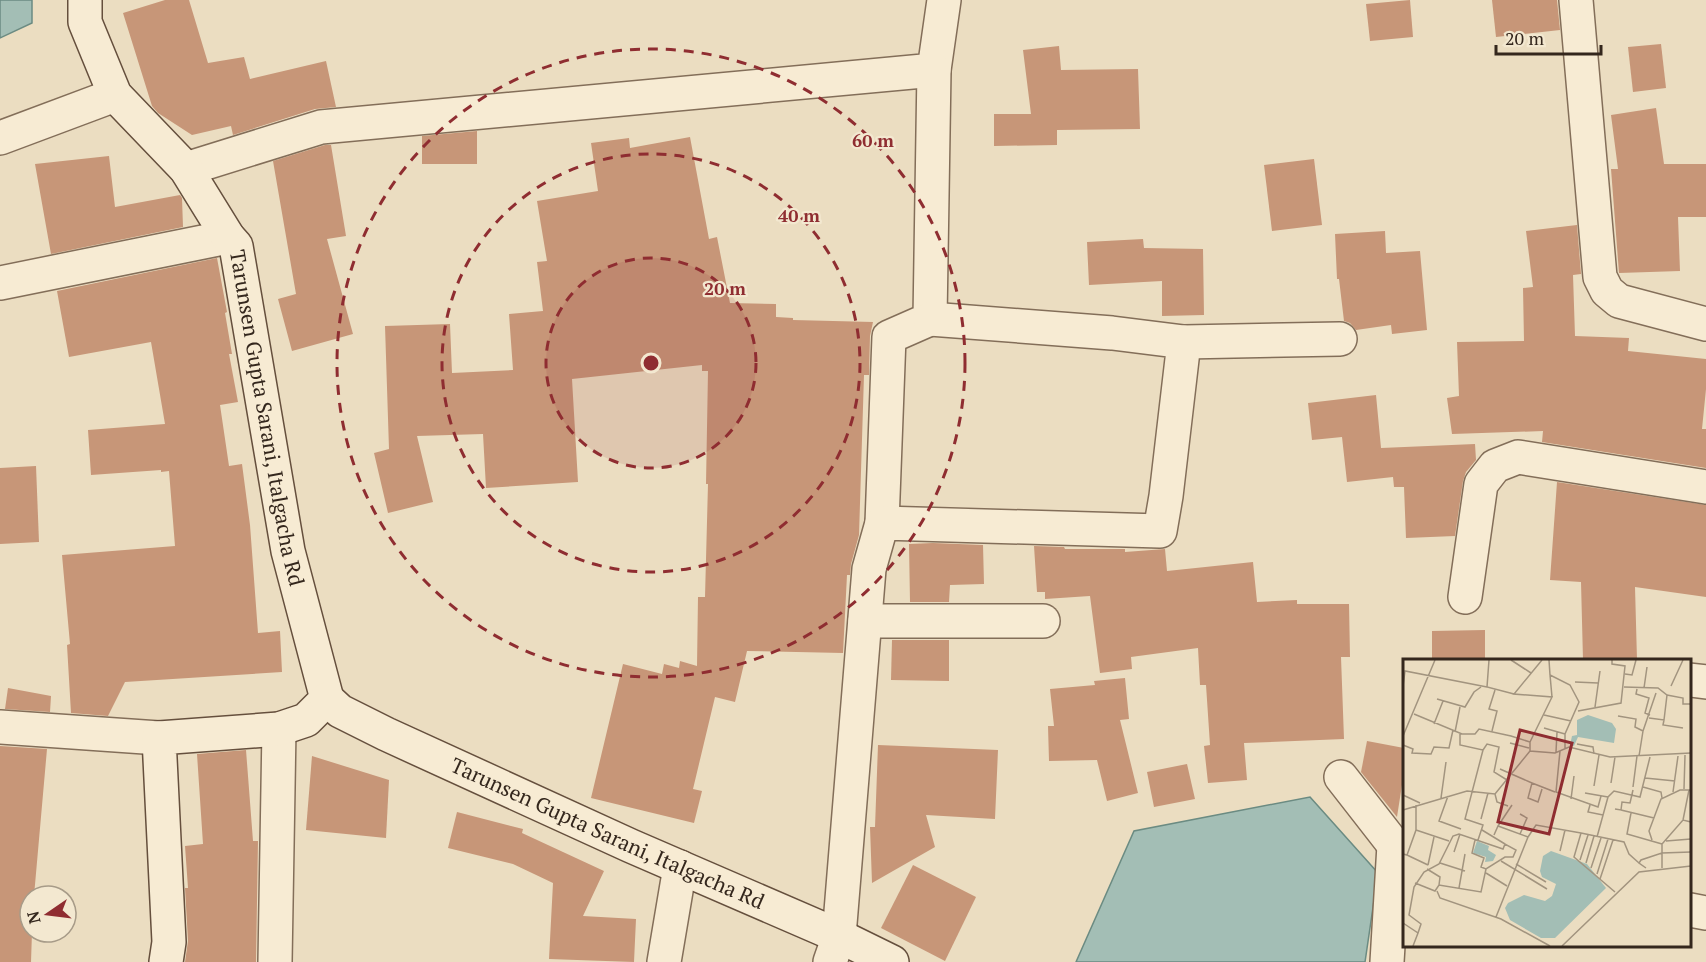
<svg xmlns="http://www.w3.org/2000/svg" width="1706" height="962" font-family="'PT Serif',serif">
<style>
.water{fill:#a3beb5;stroke:#6b8b82;stroke-width:1.5}
.building{fill:#c79678}
.lines{fill:none;stroke-linecap:round;stroke-linejoin:round}
.street-casing{stroke:#836e59;stroke-width:36}
.secondary-casing{stroke:#654f3d;stroke-width:36}
.street{stroke:#f7ebd3;stroke-width:33}
.secondary{stroke:#f7ebd3;stroke-width:33}
.ring{fill:none;stroke:#8f2d31;stroke-width:3;stroke-dasharray:10 8}
.labels{text-anchor:middle;stroke-width:4.5;stroke-linejoin:round;paint-order:stroke}
.street-label{font-size:21px;fill:#34271d;stroke:#f3e8d0}
.inset-road{fill:none;stroke:#a2947f;stroke-width:1.5}
.view{fill:#8f2d31;fill-opacity:0.15;stroke:#8f2d31;stroke-width:3}
.inset-edge{fill:none;stroke:#34271d;stroke-width:3}
.centre{fill:#8f2d31;stroke:#f3e8d0;stroke-width:3}
.ring-label{font-size:18px;text-anchor:middle;font-weight:bold;fill:#8f2d31;stroke:#f3e8d0;stroke-width:4.5;stroke-linejoin:round;paint-order:stroke}
</style>
<rect width="100%" height="100%" fill="#ebddc1"/>
<g class="water">
<polygon points="0,0 32,0 32,23 0,38"/>
<polygon points="1310,797 1378,873 1365,962 1076,962 1134,831"/>
</g>
<g class="building">
<polygon points="165,0 189,0 208,63 244,57 250,79 326,61 336,107 315,109 233,135 231,126 192,135 158,113 152,106 123,13"/>
<polygon points="1410,0 1413,37 1370,41 1366,4"/>
<polygon points="1492,0 1557,0 1560,30 1496,37"/>
<polygon points="1661,44 1666,88 1633,92 1628,47"/>
<polygon points="1059,46 1061,70 1138,69 1140,129 1057,130 1057,145 994,146 994,114 1031,114 1023,50"/>
<polygon points="1656,108 1664,164 1706,164 1706,217 1678,217 1680,271 1619,273 1611,169 1618,169 1611,115"/>
<polygon points="477,131 477,164 422,164 422,136"/>
<polygon points="690,137 709,239 717,237 730,303 776,304 776,317 793,318 793,320 873,322 870,336 869,375 864,375 859,535 851,564 850,575 847,575 843,653 747,651 735,702 715,697 693,789 702,791 694,823 591,798 623,664 662,674 664,664 679,668 680,661 697,666 698,597 705,597 708,484 706,484 708,371 702,371 702,365 572,379 578,482 486,488 483,434 417,436 433,502 388,513 374,453 389,449 385,326 450,324 452,373 513,370 509,314 543,311 537,262 547,261 537,201 598,191 591,143 629,138 630,148"/>
<polygon points="325,145 331,145 346,236 327,239 353,334 292,351 278,299 296,294 273,161"/>
<polygon points="109,156 115,207 180,195 182,198 183,227 51,254 35,164"/>
<polygon points="1314,159 1322,225 1272,231 1264,165"/>
<polygon points="1577,225 1581,274 1573,275 1575,336 1629,338 1628,351 1706,359 1706,389 1702,429 1706,429 1706,468 1542,442 1543,431 1452,434 1447,398 1459,396 1457,342 1524,341 1523,288 1533,287 1526,231"/>
<polygon points="1385,231 1386,253 1420,251 1427,330 1392,334 1391,325 1356,330 1350,323 1344,321 1339,279 1337,279 1335,234"/>
<polygon points="1143,239 1144,248 1203,249 1204,315 1162,316 1162,281 1089,285 1087,242"/>
<polygon points="217,258 227,312 225,313 232,354 229,354 238,402 220,405 229,466 242,464 250,525 258,633 280,631 282,672 125,682 108,716 71,713 67,645 70,644 62,555 175,546 169,471 161,472 161,470 91,475 88,430 165,424 151,342 69,357 57,291"/>
<polygon points="1376,395 1381,448 1475,444 1476,460 1466,472 1463,481 1455,536 1406,538 1404,487 1394,487 1393,477 1347,482 1342,437 1312,440 1308,403"/>
<polygon points="36,466 39,542 0,544 0,468"/>
<polygon points="1557,482 1706,505 1706,597 1635,587 1637,660 1583,660 1581,582 1550,580"/>
<polygon points="933,543 983,545 984,584 950,585 949,602 910,602 909,544"/>
<polygon points="1034,546 1064,547 1065,549 1125,549 1125,552 1165,549 1167,571 1253,562 1257,602 1297,600 1297,604 1349,604 1350,657 1341,657 1344,739 1244,743 1247,780 1208,783 1204,746 1210,745 1206,685 1200,685 1198,648 1131,657 1132,669 1100,673 1090,596 1045,599 1045,592 1037,592"/>
<polygon points="1485,630 1485,660 1432,660 1432,631"/>
<polygon points="892,640 949,640 949,681 891,680"/>
<polygon points="1125,678 1129,719 1120,720 1138,793 1107,801 1097,760 1049,761 1048,726 1054,726 1050,689 1095,685 1094,681"/>
<polygon points="8,688 51,696 50,712 5,709"/>
<polygon points="1367,741 1404,748 1404,772 1397,817 1361,772"/>
<polygon points="878,745 998,750 995,819 926,815 935,847 872,883 870,827 875,827"/>
<polygon points="0,746 47,749 34,896 30,896 30,932 32,932 31,962 0,962"/>
<polygon points="246,750 253,841 258,841 256,962 185,962 188,941 185,888 188,888 185,846 203,844 197,754"/>
<polygon points="312,756 389,780 386,838 306,830"/>
<polygon points="1187,764 1195,799 1154,807 1147,772"/>
<polygon points="457,812 523,829 522,833 604,871 583,916 636,919 634,962 549,959 553,883 513,864 448,848"/>
<polygon points="913,865 976,897 945,961 881,928"/>
</g>
<g class="lines">
<g class="street-casing">
<g id="street">
<polyline points="1576,0 1600,277 1607,291 1619,301 1706,324"/>
<polyline points="0,138 115,95"/>
<polyline points="186,169 321,127 934,70 944,0"/>
<polyline points="0,283 228,237"/>
<polyline points="1184,342 1340,339"/>
<polyline points="882,523 889,337 930,319 934,70"/>
<polyline points="1465,597 1481,484 1495,466 1518,457 1706,487"/>
<polyline points="865,621 1043,621"/>
<polyline points="1690,680 1706,682"/>
<polyline points="0,727 159,738"/>
<polyline points="1341,777 1394,845 1404,847"/>
<polyline points="1690,910 1706,913"/>
<polyline points="275,962 279,729"/>
<polyline points="664,962 680,867"/>
<polyline points="830,962 839,936 869,569 882,523 1160,531 1166,496 1184,342 1112,333 930,319"/>
<polyline points="1387,962 1394,845"/>
</g>
</g>
<g class="secondary-casing">
<g id="secondary">
<path id="s1" d="M85 0V22L115 95 186 169 228 237 236 246 288 551 327 699 306 720 279 729 159 738 169 942 166 962"/>
<path id="s2" d="M327 699 340 711 386 734 631 846 839 936 892 962"/>
</g>
</g>
<use href="#street" class="street"/>
<use href="#secondary" class="secondary"/>
</g>
<circle cx="651" cy="363" r="105" fill="#8f2d31" fill-opacity=".12"/>
<g class="ring">
<circle cx="651" cy="363" r="105"/>
<circle cx="651" cy="363" r="209"/>
<circle cx="651" cy="363" r="314"/>
</g>
<g class="labels">
<g class="street-label">
<text dy="7" stroke="none"><textPath href="#s1" startOffset="470">Tarunsen Gupta Sarani, Italgacha Rd</textPath></text>
<text dy="7" stroke="none"><textPath href="#s2" startOffset="312">Tarunsen Gupta Sarani, Italgacha Rd</textPath></text>
</g>
</g>
<g transform="translate(1403 659)">
<rect width="288" height="288" fill="#ebddc1"/>
<path d="M185 56 209 64 213 70 211 84 175 78 171 87 167 86 169 77 174 76V61ZM74 182 86 187 85 191 93 196 90 202 82 203 83 198 70 194ZM148 192 184 205 203 229 152 279H138L107 261 102 249 105 244 121 236 142 242 149 237 153 225 139 218 137 212 140 197Z" fill="#a3beb5"/>
<path class="inset-road" d="M86 1 84 28 111 35M108 1 128 14M146 1 147 16 167 26 176 43 162 75V89M222 15 229 16 233 1M147 16 149 38M172 23 195 24M0 27 2 12 84 28M268 27 280 1M221 28 255 29 264 36 280 39V45H288M241 29 244 8M234 30 233 35 246 39 242 54 247 56M34 40 62 48 71 33 78 28M192 48 197 12M175 52 218 44 222 7 209 5V1M11 55 59 75H72L76 70 108 77 127 83V92L152 94 166 88 207 98 288 94M141 56 168 62M215 57 233 60 232 68 240 72 236 97M246 59 261 61 264 36M261 61 260 66 280 69M31 65 40 42M141 69 162 75M89 72 94 52 86 50 92 31M240 72 253 34M52 73 57 48M57 75V86L80 91 62 160 80 166 75 181M0 77 32 1M127 83 149 38 111 35 139 1M107 84 126 89M174 85 190 88 191 95M0 86 10 90 9 94 28 95 31 88 46 89 50 71M80 91 84 85 96 88 91 113 104 121M157 92 153 133 195 148 198 137M153 93 154 73M97 110 129 124 125 139 135 143 139 130M242 119 272 122M129 124 152 133M208 124 212 98M191 127 196 96M230 128 234 97M240 128 258 133 259 139M281 130 282 96M270 133 275 97M182 134 205 138M92 135 94 143 105 147M0 136 17 144M45 137 36 162 58 170M38 139 43 103M168 140 171 117M187 146 185 153 200 156M212 150 218 151 219 143 227 144 230 131M0 151 64 132 92 135 127 92M218 151 251 159M228 154 224 175 259 185M78 160 85 134M280 161 286 131M95 167 109 146M13 171 46 182M79 171 102 185M178 174 171 198 212 233M117 175 124 159 117 155M91 176 95 167 125 178 133 166 178 174 221 183 226 195 236 204M194 178 205 138 211 132 237 138 247 98M249 181 246 172 258 140 277 131H288M263 182 288 180M157 192 162 171M51 193 57 175M0 195 4 196 13 171V146M4 196 25 206M177 201 185 176M98 202 144 230M37 204 62 212M183 204 191 177M113 205 143 223M25 206 31 178M188 209 198 179M243 209 236 204 238 201 259 194V185L280 161 288 163M259 209V194L288 193M24 210 37 218 36 226M83 214 104 227M194 215 205 180M197 220 210 181M12 224 32 232 36 226 78 233 83 210M56 229 62 195M34 232 37 239 98 260 147 287M93 258 125 178M0 264 15 274 10 287M15 274 18 265 6 256 11 228 21 213 36 205 50 177 56 175 100 190 102 185 113 191 110 198H102L83 210 78 208 81 199 69 194 72 181M159 287 236 213 288 207"/>
<path class="view" d="M117 71 169 84 146 175 95 163Z"/>
<rect width="288" height="288" class="inset-edge"/>
</g>
<circle cx="651" cy="363" r="9" class="centre"/>
<g class="ring-label">
<text x="873" y="147">60 m</text>
<text x="799" y="222">40 m</text>
<text x="725" y="295">20 m</text>
</g>
<g transform="translate(48 914) rotate(256)"><circle r="28" fill="#f3e8d0" stroke="#a79b88" stroke-width="1.5"/>
<path d="M0-4.5L10 22L0 15L-10 22Z" fill="#8f2d31"/>
<text y="-9" font-size="16" font-weight="bold" text-anchor="middle" fill="#34271d">N</text>
</g>
<path d="M1496 45v9h105v-9" fill="none" stroke="#34271d" stroke-width="3"/>
<text x="1505" y="45" font-size="18" fill="#34271d" stroke="#f3e8d0" stroke-width="4.5" paint-order="stroke">20 m</text>
</svg>
